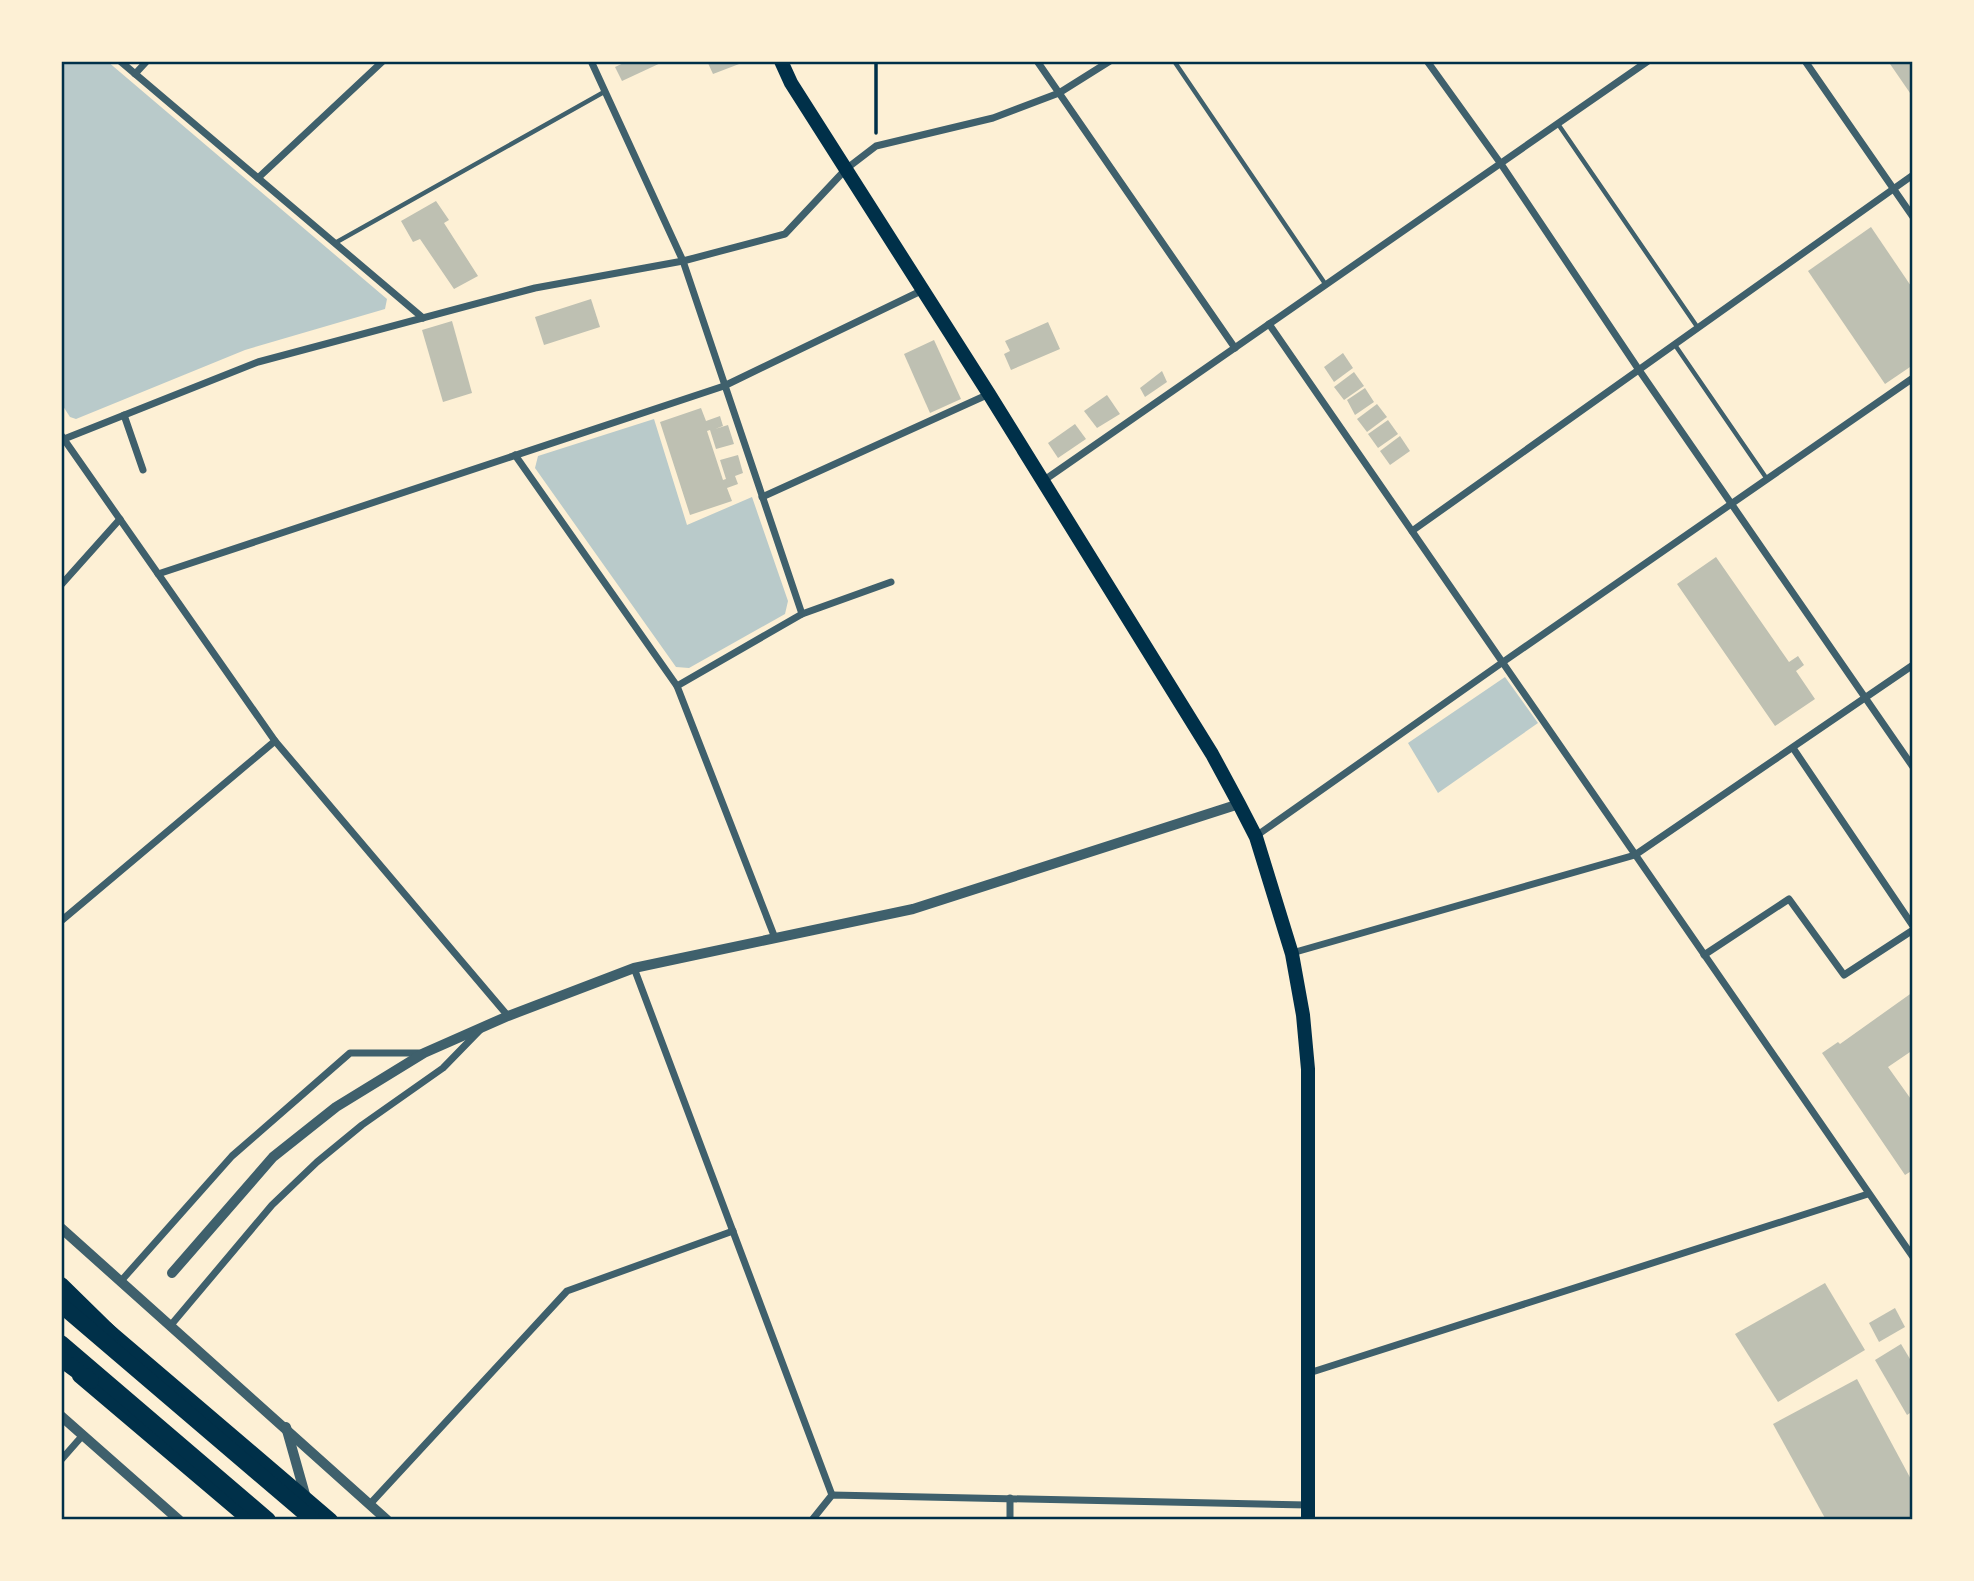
<svg xmlns="http://www.w3.org/2000/svg" width="1974" height="1581" font-family="Helvetica,sans-serif">
<style>
.green{fill:#b9caca}
.building{fill:#bec0b2}
.lines{fill:none;stroke-linecap:round;stroke-linejoin:round}
.path{stroke:#003049;stroke-width:3.5}
.service{stroke:#3f606c;stroke-width:4.5}
.minor{stroke:#3f606c;stroke-width:7}
.tertiary{stroke:#3f606c;stroke-width:10}
.primary{stroke:#003049;stroke-width:14}
.trunk{stroke:#003049;stroke-width:14}
.motorway{stroke:#003049;stroke-width:16}
.neatline{fill:none;stroke:#003049;stroke-width:2.5}
</style>
<rect width="100%" height="100%" fill="#fdf0d5"/>
<g class="green">
<polygon points="61,61 107,61 387,299 385,309 245,350 76,419 70,417 61,403"/>
<polygon points="654,419 687,525 752,497 788,601 785,614 689,668 676,667 535,468 538,456"/>
<polygon points="1505,677 1538,723 1438,793 1408,743"/>
</g>
<g class="building">
<polygon points="628,61 665,61 622,81 615,67"/>
<polygon points="707,61 747,61 713,74"/>
<polygon points="1888,61 1913,61 1913,91 1910,93"/>
<polygon points="436,201 449,220 444,223 478,276 454,289 420,239 413,242 401,221"/>
<polygon points="1871,227 1913,289 1913,365 1885,384 1808,271"/>
<polygon points="591,299 600,327 544,345 535,317"/>
<polygon points="452,321 472,393 443,402 422,330"/>
<polygon points="1048,322 1060,349 1011,370 1004,354 1010,351 1005,341"/>
<polygon points="934,340 961,399 930,413 904,354"/>
<polygon points="1343,353 1353,368 1334,382 1324,367"/>
<polygon points="1162,371 1167,382 1145,397 1140,388"/>
<polygon points="1354,372 1364,386 1344,400 1334,387"/>
<polygon points="1365,388 1374,402 1355,415 1347,400"/>
<polygon points="1107,395 1120,414 1097,428 1084,411"/>
<polygon points="1377,404 1387,417 1367,432 1357,419"/>
<polygon points="701,408 706,421 720,416 723,426 715,429 728,425 734,444 716,449 710,430 707,431 723,480 726,479 720,460 738,455 743,473 735,476 738,484 727,488 732,501 690,515 660,422"/>
<polygon points="1388,420 1398,434 1378,448 1368,434"/>
<polygon points="1075,424 1086,439 1058,458 1048,443"/>
<polygon points="1400,436 1410,451 1390,465 1380,451"/>
<polygon points="1716,557 1789,662 1798,656 1804,665 1796,671 1815,699 1775,726 1677,584"/>
<polygon points="1913,992 1913,1050 1888,1067 1913,1102 1913,1170 1905,1175 1822,1053 1838,1042 1840,1044"/>
<polygon points="1825,1283 1865,1350 1778,1402 1735,1334"/>
<polygon points="1895,1308 1905,1327 1879,1342 1869,1323"/>
<polygon points="1901,1344 1913,1364 1913,1411 1907,1415 1875,1360"/>
<polygon points="1857,1379 1913,1483 1913,1520 1826,1520 1773,1424"/>
</g>
<g class="lines">
<polyline class="path" points="876,61 876,133"/>
<g class="service">
<polyline points="1174,61 1326,285"/>
<polyline points="1558,124 1698,328"/>
<polyline points="335,243 604,92"/>
<polyline points="1675,345 1767,479"/>
</g>
<g class="minor">
<polyline points="120,61 423,318"/>
<polyline points="591,61 683,261 802,614 677,686"/>
<polyline points="1037,61 1235,348"/>
<polyline points="1427,61 1501,164 1639,370 1913,767"/>
<polyline points="1805,61 1913,217"/>
<polyline points="135,74 147,61"/>
<polyline points="258,178 383,61"/>
<polyline points="1269,324 1913,1257"/>
<polyline points="124,415 143,470"/>
<polyline points="61,435 275,741 508,1016"/>
<polyline points="64,439 258,362 535,288 683,261 785,234 846,169 876,146 993,118 1059,93 1110,61"/>
<polyline points="515,455 677,686 775,938"/>
<polyline points="1043,481 1648,61"/>
<polyline points="762,497 989,394"/>
<polyline points="1412,531 1913,175"/>
<polyline points="158,574 724,386 923,290"/>
<polyline points="61,585 120,519"/>
<polyline points="802,614 891,582"/>
<polyline points="1793,748 1913,926"/>
<polyline points="1256,836 1503,662 1913,378"/>
<polyline points="61,921 275,741"/>
<polyline points="1292,953 1635,855 1913,665"/>
<polyline points="1704,955 1789,899 1844,975 1913,930"/>
<polyline points="634,968 832,1495"/>
<polyline points="121,1281 232,1156 350,1053 421,1053"/>
<polyline points="171,1325 272,1205 317,1162 362,1125 443,1068 480,1030"/>
<polyline points="1309,1373 1868,1194"/>
<polyline points="61,1460 83,1435"/>
<polyline points="370,1504 567,1291 733,1231"/>
<polyline points="812,1520 832,1495 1307,1505"/>
<polyline points="1010,1520 1010,1498"/>
</g>
<g class="tertiary">
<polyline points="61,1228 387,1520"/>
<polyline points="172,1273 273,1157 336,1107 424,1053 508,1016 634,968 913,909 1239,804"/>
<polyline points="61,1416 179,1520"/>
<polyline points="286,1427 306,1498"/>
</g>
<polyline class="primary" points="781,61 791,83 989,394 1212,754 1239,804 1256,837 1292,954 1303,1015 1308,1069 1308,1520"/>
<g class="trunk">
<polyline points="106,1328 331,1520"/>
<polyline points="79,1376 249,1520"/>
</g>
<g class="motorway">
<polyline points="61,1285 112,1335"/>
<polyline points="61,1305 313,1520"/>
<polyline points="61,1343 268,1520"/>
<polyline points="61,1359 91,1381"/>
</g>
</g>
<rect width="1974" height="1581" fill="none" stroke="#fdf0d5" stroke-width="126"/>
<rect x="63" y="63" width="1848" height="1455" class="neatline"/>
</svg>
